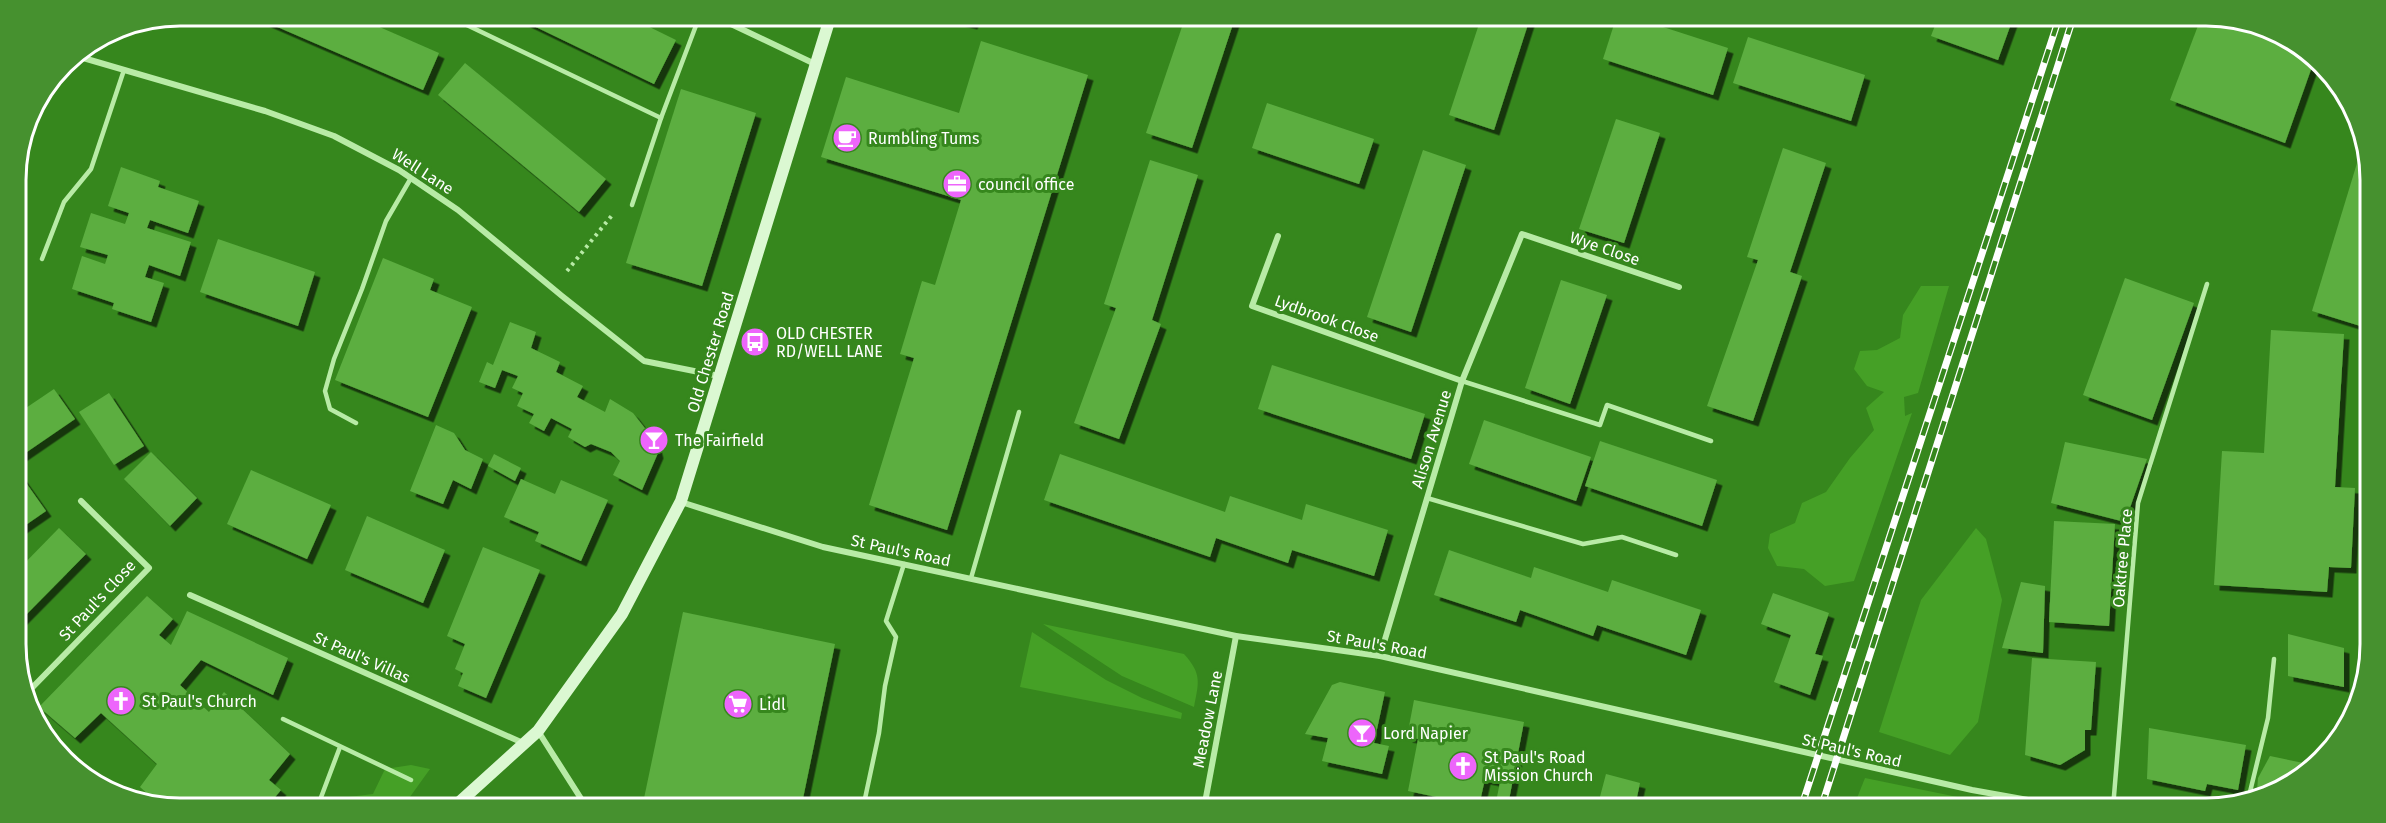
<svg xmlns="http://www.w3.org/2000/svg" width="2386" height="823" font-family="'Fira Sans',sans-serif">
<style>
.green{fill:#45a026}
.building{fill:#5cae41;filter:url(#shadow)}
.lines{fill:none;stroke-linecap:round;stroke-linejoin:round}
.path{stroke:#b8eba6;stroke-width:4;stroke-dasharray:3 4.5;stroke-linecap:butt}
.lane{stroke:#b8eba6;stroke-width:4.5}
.street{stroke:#b8eba6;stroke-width:6}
.secondary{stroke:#dbf8d2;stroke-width:12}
.rail-casing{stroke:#fff;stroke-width:7}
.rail{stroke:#36871d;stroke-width:4.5;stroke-dasharray:14;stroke-linecap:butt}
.labels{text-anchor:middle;stroke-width:6;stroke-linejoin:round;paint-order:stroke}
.poi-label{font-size:16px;fill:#fff;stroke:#36871d;text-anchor:start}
.street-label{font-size:16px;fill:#fff;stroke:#36871d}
.rim{fill:none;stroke:#fff;stroke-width:3}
</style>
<defs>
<filter id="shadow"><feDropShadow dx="5.5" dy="5.5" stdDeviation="0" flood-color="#0009"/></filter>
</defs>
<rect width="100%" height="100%" fill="#36871d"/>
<g class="green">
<polygon points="1921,286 1949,286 1918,393 1904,397 1905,416 1912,413 1854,581 1825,586 1804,569 1777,566 1768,548 1770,534 1795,523 1802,503 1826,492 1850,458 1874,430 1866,408 1884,392 1867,386 1854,369 1860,351 1877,350 1900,338 1903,315"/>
<polygon points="1976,528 1986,539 2002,600 1978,722 1950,755 1879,732 1921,600"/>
<path d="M1043 624 1184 654C1202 674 1199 682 1194 707L1122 676Z"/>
<polygon points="1032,632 1106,680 1142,698 1182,713 1181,719 1020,687"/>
<polygon points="411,765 430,769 402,808 324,808 332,799 373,794 385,769"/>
<polygon points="1865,778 2011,808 1853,808"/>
</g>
<g class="building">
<polygon points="233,15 250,15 248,21"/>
<polygon points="260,15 352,15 439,53 423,90 259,19"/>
<polygon points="511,15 625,15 676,40 654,84"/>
<polygon points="935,15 975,15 972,24"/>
<polygon points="1186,15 1236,15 1192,148 1146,133"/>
<polygon points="1482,15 1531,15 1494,130 1449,115"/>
<polygon points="1617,15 1626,15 1728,48 1713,95 1603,59"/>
<polygon points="1939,15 1995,15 2012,21 1998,60 1931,36"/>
<polygon points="2202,15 2259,24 2314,61 2285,143 2170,100"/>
<polygon points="1748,37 1865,75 1851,121 1733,83"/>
<polygon points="981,41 1088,75 947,530 869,505 914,358 900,354 922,281 935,285 961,200 821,157 846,77 959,113"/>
<polygon points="465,63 606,179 579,212 438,95"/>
<polygon points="681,89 756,113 702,286 626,263"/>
<polygon points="1267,103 1374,139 1359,184 1252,148"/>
<polygon points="1616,119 1660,133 1624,243 1579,229"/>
<polygon points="1783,148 1826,163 1790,272 1802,276 1753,421 1707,406 1758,260 1747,257"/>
<polygon points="1423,150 1466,165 1411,332 1367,317"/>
<polygon points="2361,150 2366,151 2370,158 2370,329 2312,311"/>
<polygon points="1150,160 1198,175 1152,320 1161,324 1119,439 1074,423 1116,308 1104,304"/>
<polygon points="121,167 160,181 158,187 199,201 188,233 150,220 147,228 191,242 180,276 149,265 145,277 164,283 151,322 112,309 114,303 72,289 82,256 105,264 108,255 80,247 91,213 125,224 129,213 108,206"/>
<polygon points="218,239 315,272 298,326 200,292"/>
<polygon points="383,258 434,279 430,290 472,307 428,417 335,380"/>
<polygon points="2125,278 2194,303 2152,420 2083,395"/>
<polygon points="1561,280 1607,295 1570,404 1525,388"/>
<polygon points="510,322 536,332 531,348 560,362 556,372 583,386 577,397 605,412 610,399 633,413 655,441 658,453 642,490 613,475 620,461 611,452 591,444 585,447 568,437 572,429 551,418 544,431 529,423 534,414 517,406 523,393 512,388 518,376 502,370 495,388 479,382 487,362 493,365"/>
<polygon points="2271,330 2344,334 2335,487 2355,488 2351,568 2329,567 2327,592 2214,585 2222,451 2264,453"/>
<polygon points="2370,352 2370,444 2369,444 2361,353"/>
<polygon points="1272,365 1425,414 1411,459 1258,409"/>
<polygon points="54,389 75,419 21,456 17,450 17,414"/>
<polygon points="109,393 144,446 114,465 79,412"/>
<polygon points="1484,420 1591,457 1576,501 1469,464"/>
<polygon points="436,425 454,433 465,450 483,459 471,489 453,480 443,504 410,491"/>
<polygon points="1600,441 1717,480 1702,526 1585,486"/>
<polygon points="2065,442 2147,459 2125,522 2051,503"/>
<polygon points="151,452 197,498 170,526 124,479"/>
<polygon points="494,454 521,468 515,481 488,466"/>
<polygon points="1060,454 1225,512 1230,496 1302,520 1306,504 1388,530 1374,576 1292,550 1288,563 1216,538 1210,557 1044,500"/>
<polygon points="17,470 46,511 17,531"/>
<polygon points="251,470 331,505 307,559 227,524"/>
<polygon points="521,479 555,494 561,480 608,500 581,561 535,541 539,532 504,517"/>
<polygon points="367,516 445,550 423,603 345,570"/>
<polygon points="2054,521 2115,524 2109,626 2049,622"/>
<polygon points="59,528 86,554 18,623 18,570"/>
<polygon points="483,547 540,570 486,698 458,686 463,673 455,669 465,644 447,636"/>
<polygon points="1449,550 1531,578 1534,567 1608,592 1612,580 1701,610 1686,655 1597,625 1593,636 1520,610 1516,622 1434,595"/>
<polygon points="2021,582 2045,586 2043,653 2002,648"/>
<polygon points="1773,593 1829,613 1815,654 1823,656 1810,695 1774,682 1791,635 1761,624"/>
<polygon points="147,596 173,619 159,635 171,645 187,611 288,658 273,695 201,660 180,685 209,712 224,692 290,754 269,780 281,790 266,808 180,808 160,805 140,787 157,764 101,713 75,738 39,707"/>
<polygon points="683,612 835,644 801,808 642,808"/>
<polygon points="2288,634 2344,648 2344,687 2288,676"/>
<polygon points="2032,658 2096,662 2091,730 2085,730 2085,750 2060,765 2025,755"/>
<polygon points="1340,682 1385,692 1374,743 1389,746 1382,774 1322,761 1328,738 1305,734 1332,685"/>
<polygon points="1414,700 1524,722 1509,800 1497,797 1500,782 1485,779 1479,806 1408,791 1418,739 1407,737"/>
<polygon points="2149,728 2246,745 2238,790 2207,784 2205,791 2147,779"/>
<polygon points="61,744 102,781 101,782 56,752"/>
<polygon points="2270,756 2313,765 2306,774 2257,792 2258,778"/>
<polygon points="1606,774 1640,783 1637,797 1668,808 1597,808"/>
<polygon points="1723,801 1747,807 1747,808 1721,808"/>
</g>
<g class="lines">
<polyline class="path" points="567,271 613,214"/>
<g class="lane">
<polyline points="446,15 661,118"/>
<polyline points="632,205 661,118 700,15"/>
<polyline points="42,259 64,202 91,169 124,70"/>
<polyline points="1462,381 1600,425 1607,405 1711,441"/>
<polyline points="356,423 330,409 325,391 334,359 362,289 386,221 411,178"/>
<polyline points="1427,498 1583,544 1622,537 1676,555"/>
<polyline points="971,578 1019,412"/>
<polyline points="283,719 411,780"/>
<polyline points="2249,796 2268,718 2274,659"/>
<polyline points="317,808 340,747"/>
<polyline points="863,808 879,733 885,686 896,637 886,621 904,564"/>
<polyline points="2113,808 2138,503 2207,284"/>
</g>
<g class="street">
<polyline points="712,15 815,64"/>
<polyline points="73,55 265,111 334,136 399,170 458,210 562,296 644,361 719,376"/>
<polyline points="1278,236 1252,306 1462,381"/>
<polyline points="681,502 823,547 1236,636 1380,656 1972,790 2072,808"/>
<polyline points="190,595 523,743"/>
<polyline points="1380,656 1462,381 1522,234 1679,287"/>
<polyline points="27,693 149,568 81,501"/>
<polyline points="538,731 587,808"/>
<polyline points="1204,808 1236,636"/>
</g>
<polyline class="secondary" points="453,808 538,731 622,614 681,501 831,15"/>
<g class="rail-casing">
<g id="rail">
<polyline points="1801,808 2060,15"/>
<polyline points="1821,808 2074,15"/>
</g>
</g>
<use href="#rail" class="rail"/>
</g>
<defs>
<g id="cafe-disc" transform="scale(1.5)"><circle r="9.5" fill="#ed65fb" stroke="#36871d"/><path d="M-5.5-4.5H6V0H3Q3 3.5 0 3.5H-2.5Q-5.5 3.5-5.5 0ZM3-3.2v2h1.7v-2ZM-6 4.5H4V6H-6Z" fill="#fff"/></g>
<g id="office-disc" transform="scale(1.5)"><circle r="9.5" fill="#ed65fb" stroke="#36871d"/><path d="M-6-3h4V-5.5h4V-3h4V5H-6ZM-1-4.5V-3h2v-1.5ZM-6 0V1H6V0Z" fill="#fff"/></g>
<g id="bus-disc" transform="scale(1.5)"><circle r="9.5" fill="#ed65fb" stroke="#36871d"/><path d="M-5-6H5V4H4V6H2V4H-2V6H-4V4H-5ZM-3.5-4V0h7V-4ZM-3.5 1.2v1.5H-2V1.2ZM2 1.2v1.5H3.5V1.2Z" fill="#fff"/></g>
<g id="bar-disc" transform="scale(1.5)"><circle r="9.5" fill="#ed65fb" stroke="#36871d"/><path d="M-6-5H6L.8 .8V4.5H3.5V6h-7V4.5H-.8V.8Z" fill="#fff"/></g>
<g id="church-disc" transform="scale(1.5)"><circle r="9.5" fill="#ed65fb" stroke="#36871d"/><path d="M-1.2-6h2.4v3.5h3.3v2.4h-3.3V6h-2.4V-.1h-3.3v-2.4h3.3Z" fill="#fff"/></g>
<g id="supermarket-disc" transform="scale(1.5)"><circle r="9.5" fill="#ed65fb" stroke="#36871d"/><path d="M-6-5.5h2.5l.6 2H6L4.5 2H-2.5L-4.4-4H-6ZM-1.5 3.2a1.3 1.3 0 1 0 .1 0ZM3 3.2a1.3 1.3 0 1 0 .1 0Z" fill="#fff"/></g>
</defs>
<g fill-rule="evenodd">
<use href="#cafe-disc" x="847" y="138"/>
<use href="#office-disc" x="957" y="184"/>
<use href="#bus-disc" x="755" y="342"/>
<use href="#bar-disc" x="654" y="440"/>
<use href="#church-disc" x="121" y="701"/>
<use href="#supermarket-disc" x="738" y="704"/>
<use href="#bar-disc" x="1362" y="733"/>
<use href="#church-disc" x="1463" y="766"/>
</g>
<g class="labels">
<g class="poi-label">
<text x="868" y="144">Rumbling Tums</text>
<text x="978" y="190">council office</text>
<text x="776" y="339">OLD CHESTER<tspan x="776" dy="18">RD/WELL LANE</tspan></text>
<text x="675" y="446">The Fairfield</text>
<text x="142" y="707">St Paul's Church</text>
<text x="759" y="710">Lidl</text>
<text x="1383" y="739">Lord Napier</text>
<text x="1484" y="763">St Paul's Road<tspan x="1484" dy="18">Mission Church</tspan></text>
</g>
<g class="street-label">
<text transform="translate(423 171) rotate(33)" y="6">Well Lane</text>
<text transform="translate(1605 248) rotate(19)" y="6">Wye Close</text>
<text transform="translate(1327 318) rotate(20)" y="6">Lydbrook Close</text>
<text transform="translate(710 352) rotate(-73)" y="6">Old Chester Road</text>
<text transform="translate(1431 439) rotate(-73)" y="6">Alison Avenue</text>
<text transform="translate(901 550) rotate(12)" y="6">St Paul's Road</text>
<text transform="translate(2122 558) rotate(-85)" y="6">Oaktree Place</text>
<text transform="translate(97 600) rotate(-47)" y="6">St Paul's Close</text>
<text transform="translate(1377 644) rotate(10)" y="6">St Paul's Road</text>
<text transform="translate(362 657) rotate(24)" y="6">St Paul's Villas</text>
<text transform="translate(1207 719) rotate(-79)" y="6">Meadow Lane</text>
<text transform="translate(1852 750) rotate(13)" y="6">St Paul's Road</text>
</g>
</g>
<path d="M0 0H2386V823H0ZM180 26H2206A154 154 0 0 1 2360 180V644A154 154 0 0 1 2206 798H180A154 154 0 0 1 26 644V180A154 154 0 0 1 180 26Z" fill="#46912f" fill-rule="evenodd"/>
<path class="rim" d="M180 26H2206A154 154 0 0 1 2360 180V644A154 154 0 0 1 2206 798H180A154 154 0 0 1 26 644V180A154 154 0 0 1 180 26Z"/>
</svg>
